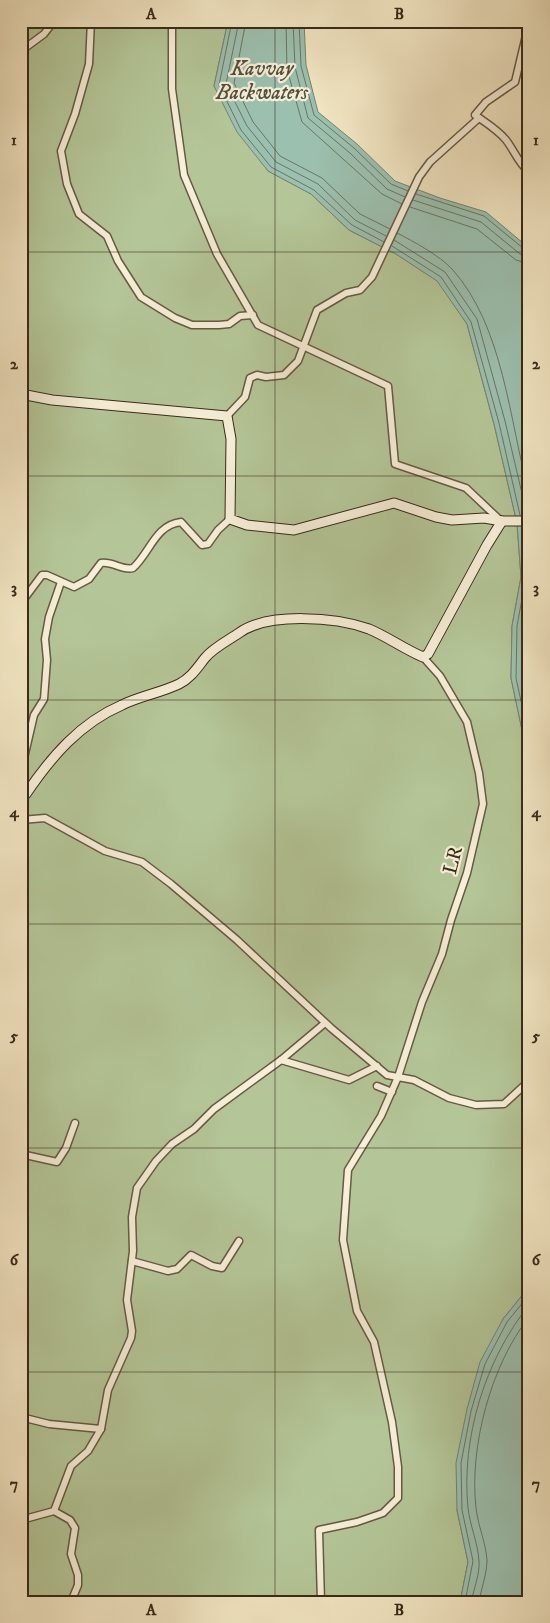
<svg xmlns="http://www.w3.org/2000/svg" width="550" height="1623" font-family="'IM FELL DW Pica',serif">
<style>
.green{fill:#b4c698;stroke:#767858}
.water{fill:#9cc0af;stroke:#748473}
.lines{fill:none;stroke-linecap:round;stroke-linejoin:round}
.shore{stroke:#6a7564;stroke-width:1}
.street-casing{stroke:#675943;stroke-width:9}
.secondary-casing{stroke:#392a18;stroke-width:11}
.street{stroke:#f7efd8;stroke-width:6}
.secondary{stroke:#f7efd8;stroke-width:9}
.grid{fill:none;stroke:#392a18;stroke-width:1;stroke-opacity:0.55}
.labels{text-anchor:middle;stroke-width:4.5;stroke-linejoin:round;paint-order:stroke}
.street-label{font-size:20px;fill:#392a18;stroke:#f7efd8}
.water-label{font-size:21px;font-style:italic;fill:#52503e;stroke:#f7efd8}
.neatline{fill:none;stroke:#392a18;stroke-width:2}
.grid-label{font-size:16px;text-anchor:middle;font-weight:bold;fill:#392a18}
</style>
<rect width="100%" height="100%" fill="#f2e6c3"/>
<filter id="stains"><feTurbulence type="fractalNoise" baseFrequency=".004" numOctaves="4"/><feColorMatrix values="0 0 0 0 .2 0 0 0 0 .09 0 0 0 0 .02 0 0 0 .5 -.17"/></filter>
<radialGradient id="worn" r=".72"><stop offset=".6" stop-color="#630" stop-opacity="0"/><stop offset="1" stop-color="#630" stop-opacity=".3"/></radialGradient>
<polygon class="green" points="21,21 228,21 214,86 268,171 311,194 349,230 396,254 438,281 467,324 494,424 517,523 521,577 512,626 511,678 529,763 529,1287 503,1319 457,1510 468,1562 460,1602 21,1602"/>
<g class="water">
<polygon points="228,21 304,21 306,65 318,112 357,144 395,181 440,198 486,212 529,248 529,763 511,678 512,626 521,577 517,523 494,424 467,324 437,281 396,254 349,230 311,194 268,171 237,132 214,86"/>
<polygon points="529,1287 529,1602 460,1602 468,1562 457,1510 456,1463 467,1409 480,1362 503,1319"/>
</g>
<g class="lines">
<g class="shore">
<polyline points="232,21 219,85 241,130 271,167 314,190 352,225 384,242"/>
<polyline points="239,21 226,84 247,126 276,162 318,184 355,220 386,236"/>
<polyline points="246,21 234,83 253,122 280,156 322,178 360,214 390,229"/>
<polyline points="286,21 287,69 302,122 382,194 402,204"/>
<polyline points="293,21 295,67 308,118 350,153 387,189 405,197"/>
<polyline points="299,21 301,66 314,115 354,148 391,184 408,191"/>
<polyline points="416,194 484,216 524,249 529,250"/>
<polyline points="413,200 481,222 520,254 529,257"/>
<polyline points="410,207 477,229 516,260 529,264"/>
<path d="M397 233C413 241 440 256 452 269 504 327 509 420 529 493"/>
<polyline points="394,240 445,272 477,319 505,421 527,515"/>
<polyline points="392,246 441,277 471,322 499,423 520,515"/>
<polyline points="522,527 526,577 517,626 516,678 529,738"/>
<path d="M529 598C522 635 521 669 529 707"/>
<polyline points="465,1602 473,1561 462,1510 461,1463 471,1411 485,1364 507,1322 529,1295"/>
<path d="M471 1602C474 1589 480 1573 479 1561 478 1543 470 1526 468 1508 461 1438 485 1360 529 1305"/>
<path d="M479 1602C481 1589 487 1574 487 1560 486 1543 478 1526 476 1508 469 1447 491 1365 529 1317"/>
</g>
<g class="street-casing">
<g id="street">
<polyline points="91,21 89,64 75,114 61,151 67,184 79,214 107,236 118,261 141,297 175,318 192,325 219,325 229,324 240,316 253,315"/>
<polyline points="172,21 172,89 184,175 217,254 258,325 388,386 395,464 466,488 501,521"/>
<path d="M529 23 515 82 486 102 475 115C486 123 497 129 506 140 514 150 518 163 529 172"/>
<polyline points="21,51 44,34 54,21"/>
<polyline points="227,416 245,397 250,378 257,375 266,377 284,375 298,361 317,310 346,293 360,290 372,277 419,177 430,162 479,118"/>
<path d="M21 603 42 575H47L74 587 89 579 101 563C113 561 122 571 133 568 150 553 155 525 181 522L202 545 208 544 218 530 230 519"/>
<polyline points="21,771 34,715 44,699 47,660 45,639 49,617 61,582"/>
<polyline points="21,820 45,818 105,851 142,862 171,884 237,940 331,1028 387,1075 414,1080 449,1098 476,1105 504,1104 529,1081"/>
<polyline points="281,1060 349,1080 377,1066"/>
<polyline points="377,1086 392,1092"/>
<polyline points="21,1154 57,1162 66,1148 75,1123"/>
<polyline points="132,1261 168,1271 177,1269 191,1255 212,1266 222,1268 239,1241"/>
<polyline points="21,1417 49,1424 101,1429"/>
<polyline points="54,1511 70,1520 75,1528 71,1554 78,1575 78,1585 71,1602"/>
<polyline points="21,1520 54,1511 71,1466 88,1451 101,1429 108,1390 131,1338 132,1331 127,1300 133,1251 132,1217 137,1188 156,1161 172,1144 194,1129 214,1109 281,1060 325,1023"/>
<polyline points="321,1602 319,1530 357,1522 383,1513 398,1498 398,1467 392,1422 374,1342 357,1311 343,1240 348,1170 381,1116 398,1077 422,1002 442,954 451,920 467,873 483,804 479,773 467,722 440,676 423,657"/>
</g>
</g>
<g class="secondary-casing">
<g id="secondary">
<polyline points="21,394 52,400 227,416 231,439 230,519 247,525 294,530 394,503 436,517 452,520 484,518 502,521 529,521"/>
<path d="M21 797 26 794C51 757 80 723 122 705 140 696 160 693 179 684 191 678 197 668 205 658 213 648 229 640 239 633 268 612 336 617 369 629 388 637 404 649 423 657L428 654 487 545 502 521"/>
</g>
</g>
<use href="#street" class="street"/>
<use href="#secondary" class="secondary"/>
</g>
<path class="grid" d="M275 21V1602M21 252H529M21 476H529M21 700H529M21 924H529M21 1148H529M21 1372H529"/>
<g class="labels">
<g class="street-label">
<text transform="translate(452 860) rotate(-76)" y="7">LR</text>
</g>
<g class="water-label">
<text x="262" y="75">Kavvay<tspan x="262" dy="24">Backwaters</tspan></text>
</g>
</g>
<rect width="550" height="1623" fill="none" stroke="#f2e6c3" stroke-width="55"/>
<rect x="28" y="28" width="494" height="1568" class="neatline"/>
<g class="grid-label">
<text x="151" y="19">A</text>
<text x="399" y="19">B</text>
<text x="14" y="145">1</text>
<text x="536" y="145">1</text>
<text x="14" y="369">2</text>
<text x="536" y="369">2</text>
<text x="14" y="593">3</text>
<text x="536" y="593">3</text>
<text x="14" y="817">4</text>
<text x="536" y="817">4</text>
<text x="14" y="1041">5</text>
<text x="536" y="1041">5</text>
<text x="14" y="1265">6</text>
<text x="536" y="1265">6</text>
<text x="14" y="1489">7</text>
<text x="536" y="1489">7</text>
<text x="151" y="1615">A</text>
<text x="399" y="1615">B</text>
</g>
<rect width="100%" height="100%" filter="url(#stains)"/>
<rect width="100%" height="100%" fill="url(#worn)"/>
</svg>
